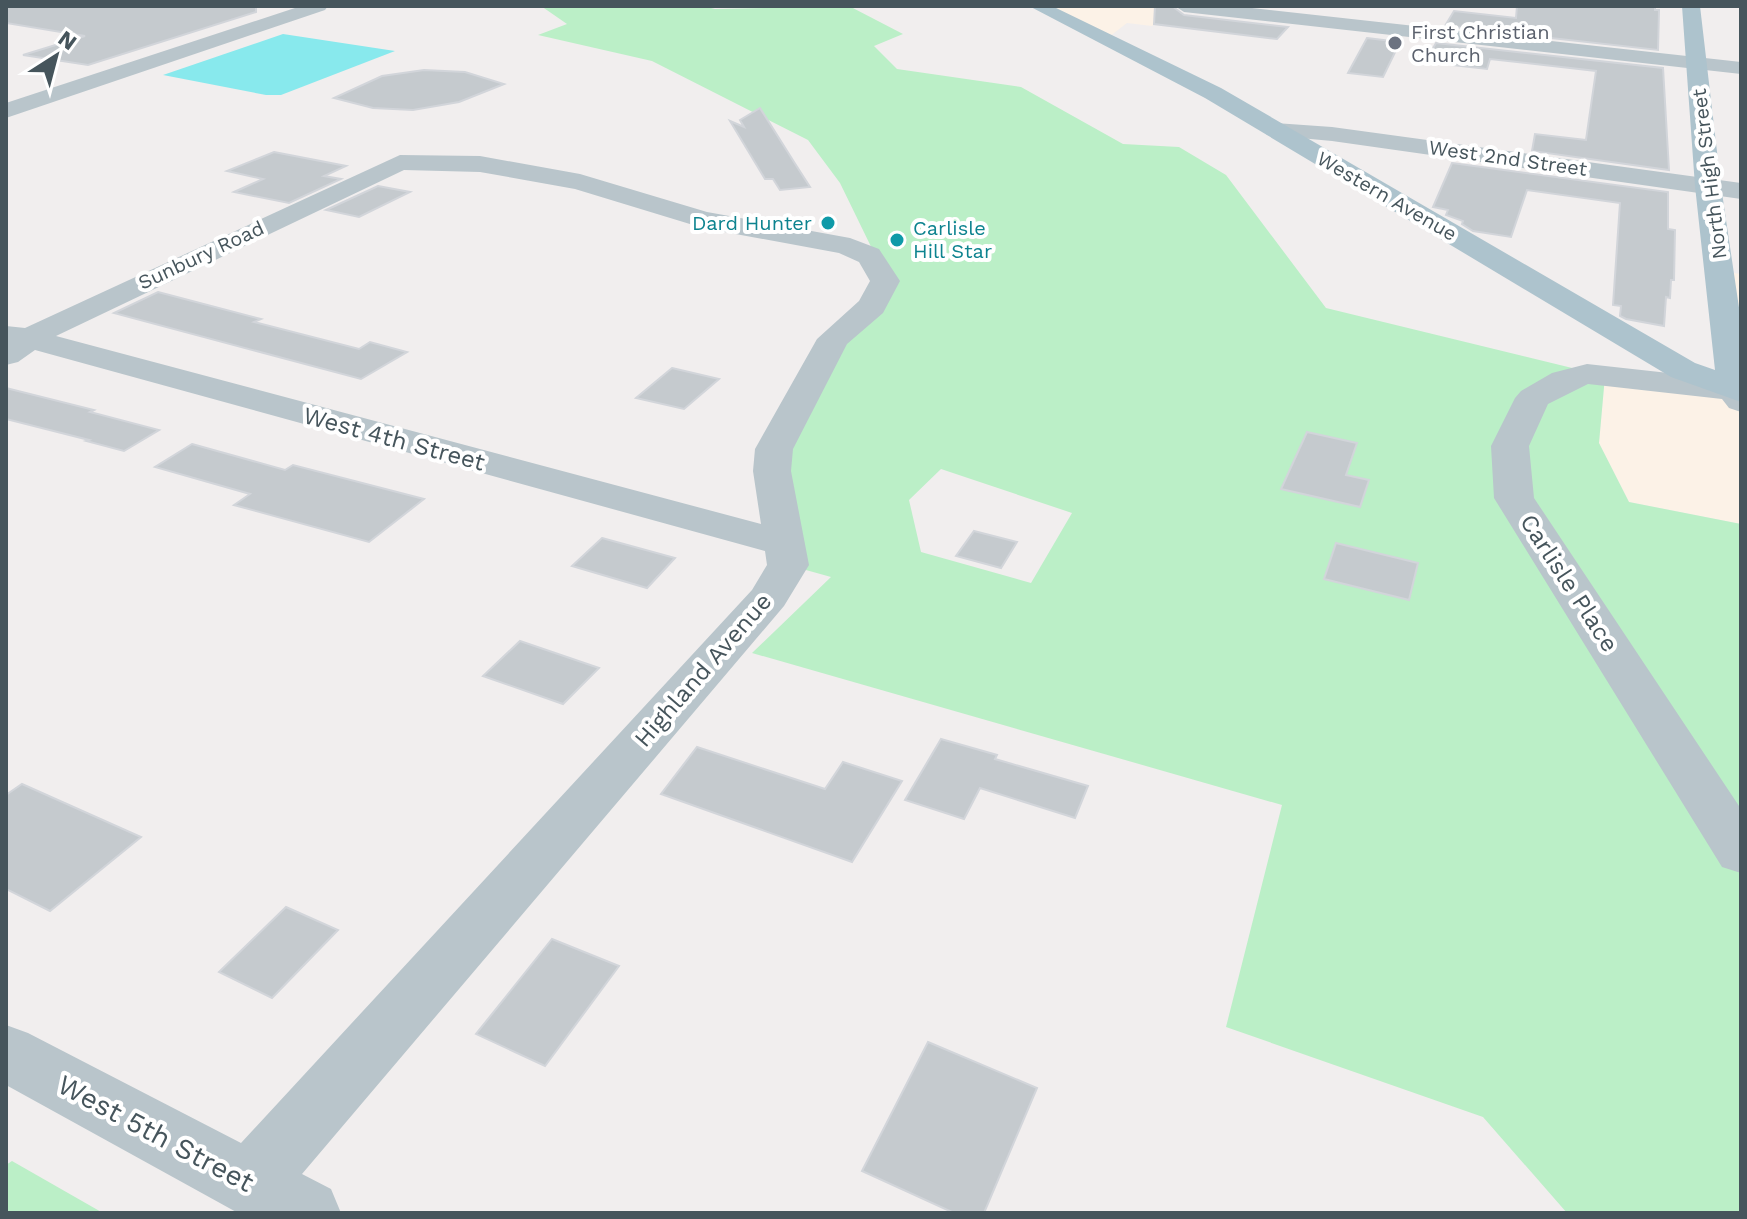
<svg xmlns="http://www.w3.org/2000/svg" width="1747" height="1219" font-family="'Work Sans',sans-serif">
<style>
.commercial{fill:#fcf2e7}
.green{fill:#bbefc7;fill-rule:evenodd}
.water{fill:#88e9ed}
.building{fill:#c5cace;stroke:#d2d5da;stroke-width:2}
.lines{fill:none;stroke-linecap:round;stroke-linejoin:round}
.minor{fill:#b9c5cb;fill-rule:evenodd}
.major{fill:#adc3cd;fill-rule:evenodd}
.worship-dot{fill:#6b7280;stroke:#fff;stroke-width:3}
.culture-dot{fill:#0f9aa8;stroke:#fff;stroke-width:3}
.labels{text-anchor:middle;stroke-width:8;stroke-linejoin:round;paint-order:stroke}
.far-worship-label{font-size:20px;fill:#5b616d;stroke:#fff;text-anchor:start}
.far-street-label{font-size:20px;fill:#46555c;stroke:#fff}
.far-culture-label{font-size:20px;fill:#0d838f;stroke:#fff;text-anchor:end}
.street-label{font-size:24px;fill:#46555c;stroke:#fff}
.near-street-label{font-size:28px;fill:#46555c;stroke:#fff}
</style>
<rect width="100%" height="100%" fill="#f1eeee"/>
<g class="commercial">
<polygon points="1048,6 1169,6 1174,7 1152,26 1127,23 1109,37"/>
<polygon points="1720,271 1741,274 1741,524 1629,502 1599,443 1605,376 1734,390"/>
</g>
<g class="green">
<path d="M541 6H703L715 9 849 6 903 34 874 46 897 69 1021 87 1123 144 1179 147 1226 175 1326 308 1605 376 1599 443 1629 502 1741 524V1213H1567L1483 1117 1226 1027 1282 805 752 653 831 577 788 565 774 449 872 306 878 261 840 183 808 140 652 61 538 35 567 24ZM941 469 1072 513 1031 583 921 552 909 500Z"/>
<polygon points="12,1161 103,1213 6,1213 6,1165"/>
</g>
<polygon class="water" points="283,34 395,51 281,95 266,95 163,75"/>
<g class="building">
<polygon points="6,6 256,6 256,12 88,65 23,55 85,36 6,23"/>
<polygon points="1155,6 1172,6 1184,15 1288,27 1277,39 1154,24"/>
<polygon points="1517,6 1655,6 1655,10 1659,10 1658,50 1445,26 1454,11 1516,18"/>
<polygon points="1367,38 1400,42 1383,77 1348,73"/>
<polygon points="1436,43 1663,68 1669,170 1532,151 1535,134 1586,140 1596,71 1490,59 1487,69 1425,62"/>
<polygon points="424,70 465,72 504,84 459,102 413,110 373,108 334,98 382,76"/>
<polygon points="760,108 794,162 810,187 780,190 773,179 765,179 730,121 744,127 740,120"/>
<polygon points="274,152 346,166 324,176 341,179 289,203 234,192 263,179 227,171"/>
<polygon points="1452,163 1668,192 1668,229 1675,230 1674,280 1671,280 1670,298 1666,297 1664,326 1626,319 1620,316 1621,306 1613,305 1620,203 1527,190 1511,237 1473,231 1462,224 1463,221 1446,215 1448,210 1433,207"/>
<polygon points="378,186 410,192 359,217 326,210"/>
<polygon points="158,292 261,319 254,322 359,349 370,342 407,352 361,379 114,313"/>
<polygon points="672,368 719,379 684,409 636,398"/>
<polygon points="6,388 94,410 90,412 159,430 124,451 86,441 89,440 6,419"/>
<polygon points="1307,432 1357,443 1346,475 1369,480 1360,507 1281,489"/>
<polygon points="192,444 285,470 293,465 424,499 369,542 234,505 250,494 155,467"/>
<polygon points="974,531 1017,542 1001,568 956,556"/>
<polygon points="602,538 675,558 647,588 572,566"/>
<polygon points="1336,543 1418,563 1409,600 1324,579"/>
<polygon points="520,641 599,668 563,704 483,676"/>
<polygon points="941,739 997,755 995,759 1088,786 1075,818 980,788 964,819 905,800"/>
<polygon points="697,747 825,789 843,762 902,781 852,862 661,794"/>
<polygon points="22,784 141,837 50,911 6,889 6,795"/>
<polygon points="286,907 338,930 272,998 219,972"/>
<polygon points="552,939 619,966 545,1066 476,1034"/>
<polygon points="928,1042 1037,1088 984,1213 954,1213 862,1171"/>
</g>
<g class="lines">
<g class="minor">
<polygon points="301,6 328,6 325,10 6,118 6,103"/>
<polygon points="1175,6 1234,6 1741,62 1741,74 1184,12"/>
<polygon points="1275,123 1332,127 1741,183 1741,199 1332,141 1267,135 1263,130 1267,125"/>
<path d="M400 155 480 156 580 174 707 212 850 238 879 249 900 281 883 313 847 344 793 449 791 471 809 565 784 606 302 1174 331 1189 341 1213H238L6 1085V1025L28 1033 241 1143 752 590 767 565 765 551 35 350 18 362 6 365V326L25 328ZM404 170 480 172 575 189 703 228 839 253 859 262 870 281 859 301 817 339 755 449 753 471 761 524 56 336Z"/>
<polygon points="1587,364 1741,381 1741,412 1729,408 1722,399 1588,384 1548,404 1529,446 1534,498 1741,809 1741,873 1722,867 1494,498 1491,446 1515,398 1521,391 1552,373"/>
</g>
<polygon class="major" points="1029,6 1052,6 1221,88 1695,363 1715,370 1695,186 1682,6 1700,6 1721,186 1741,321 1741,402 1671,377 1205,98"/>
</g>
<circle class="worship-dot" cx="1395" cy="43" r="8"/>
<g class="culture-dot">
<circle cx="828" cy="223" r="8"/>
<circle cx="897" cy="240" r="8"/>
</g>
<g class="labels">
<g class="far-worship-label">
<text x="1411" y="39">First Christian<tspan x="1411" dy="23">Church</tspan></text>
</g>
<g class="far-street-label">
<text transform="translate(1508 158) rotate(8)" y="7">West 2nd Street</text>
<text transform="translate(1709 174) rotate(-97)" y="7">North High Street</text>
<text transform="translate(1387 196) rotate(30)" y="7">Western Avenue</text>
<text transform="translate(201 255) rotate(-25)" y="7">Sunbury Road</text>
</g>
<g class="far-culture-label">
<text x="812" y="230">Dard Hunter</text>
<text x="913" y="235" text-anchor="start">Carlisle<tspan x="913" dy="23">Hill Star</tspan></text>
</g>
<g class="street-label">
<text transform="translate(394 439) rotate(15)" y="8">West 4th Street</text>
<text transform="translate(1569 583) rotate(57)" y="8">Carlisle Place</text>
<text transform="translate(703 670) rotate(-49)" y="8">Highland Avenue</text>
</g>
<g class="near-street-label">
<text transform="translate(156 1133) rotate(28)" y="10">West 5th Street</text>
</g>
</g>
<rect width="1747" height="1219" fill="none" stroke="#46555c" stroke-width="16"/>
<g transform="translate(56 56) rotate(36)" stroke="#ffffff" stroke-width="6" paint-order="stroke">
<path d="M0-6L14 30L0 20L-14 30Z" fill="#46555c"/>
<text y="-12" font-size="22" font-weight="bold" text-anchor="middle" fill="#46555c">N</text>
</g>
</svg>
